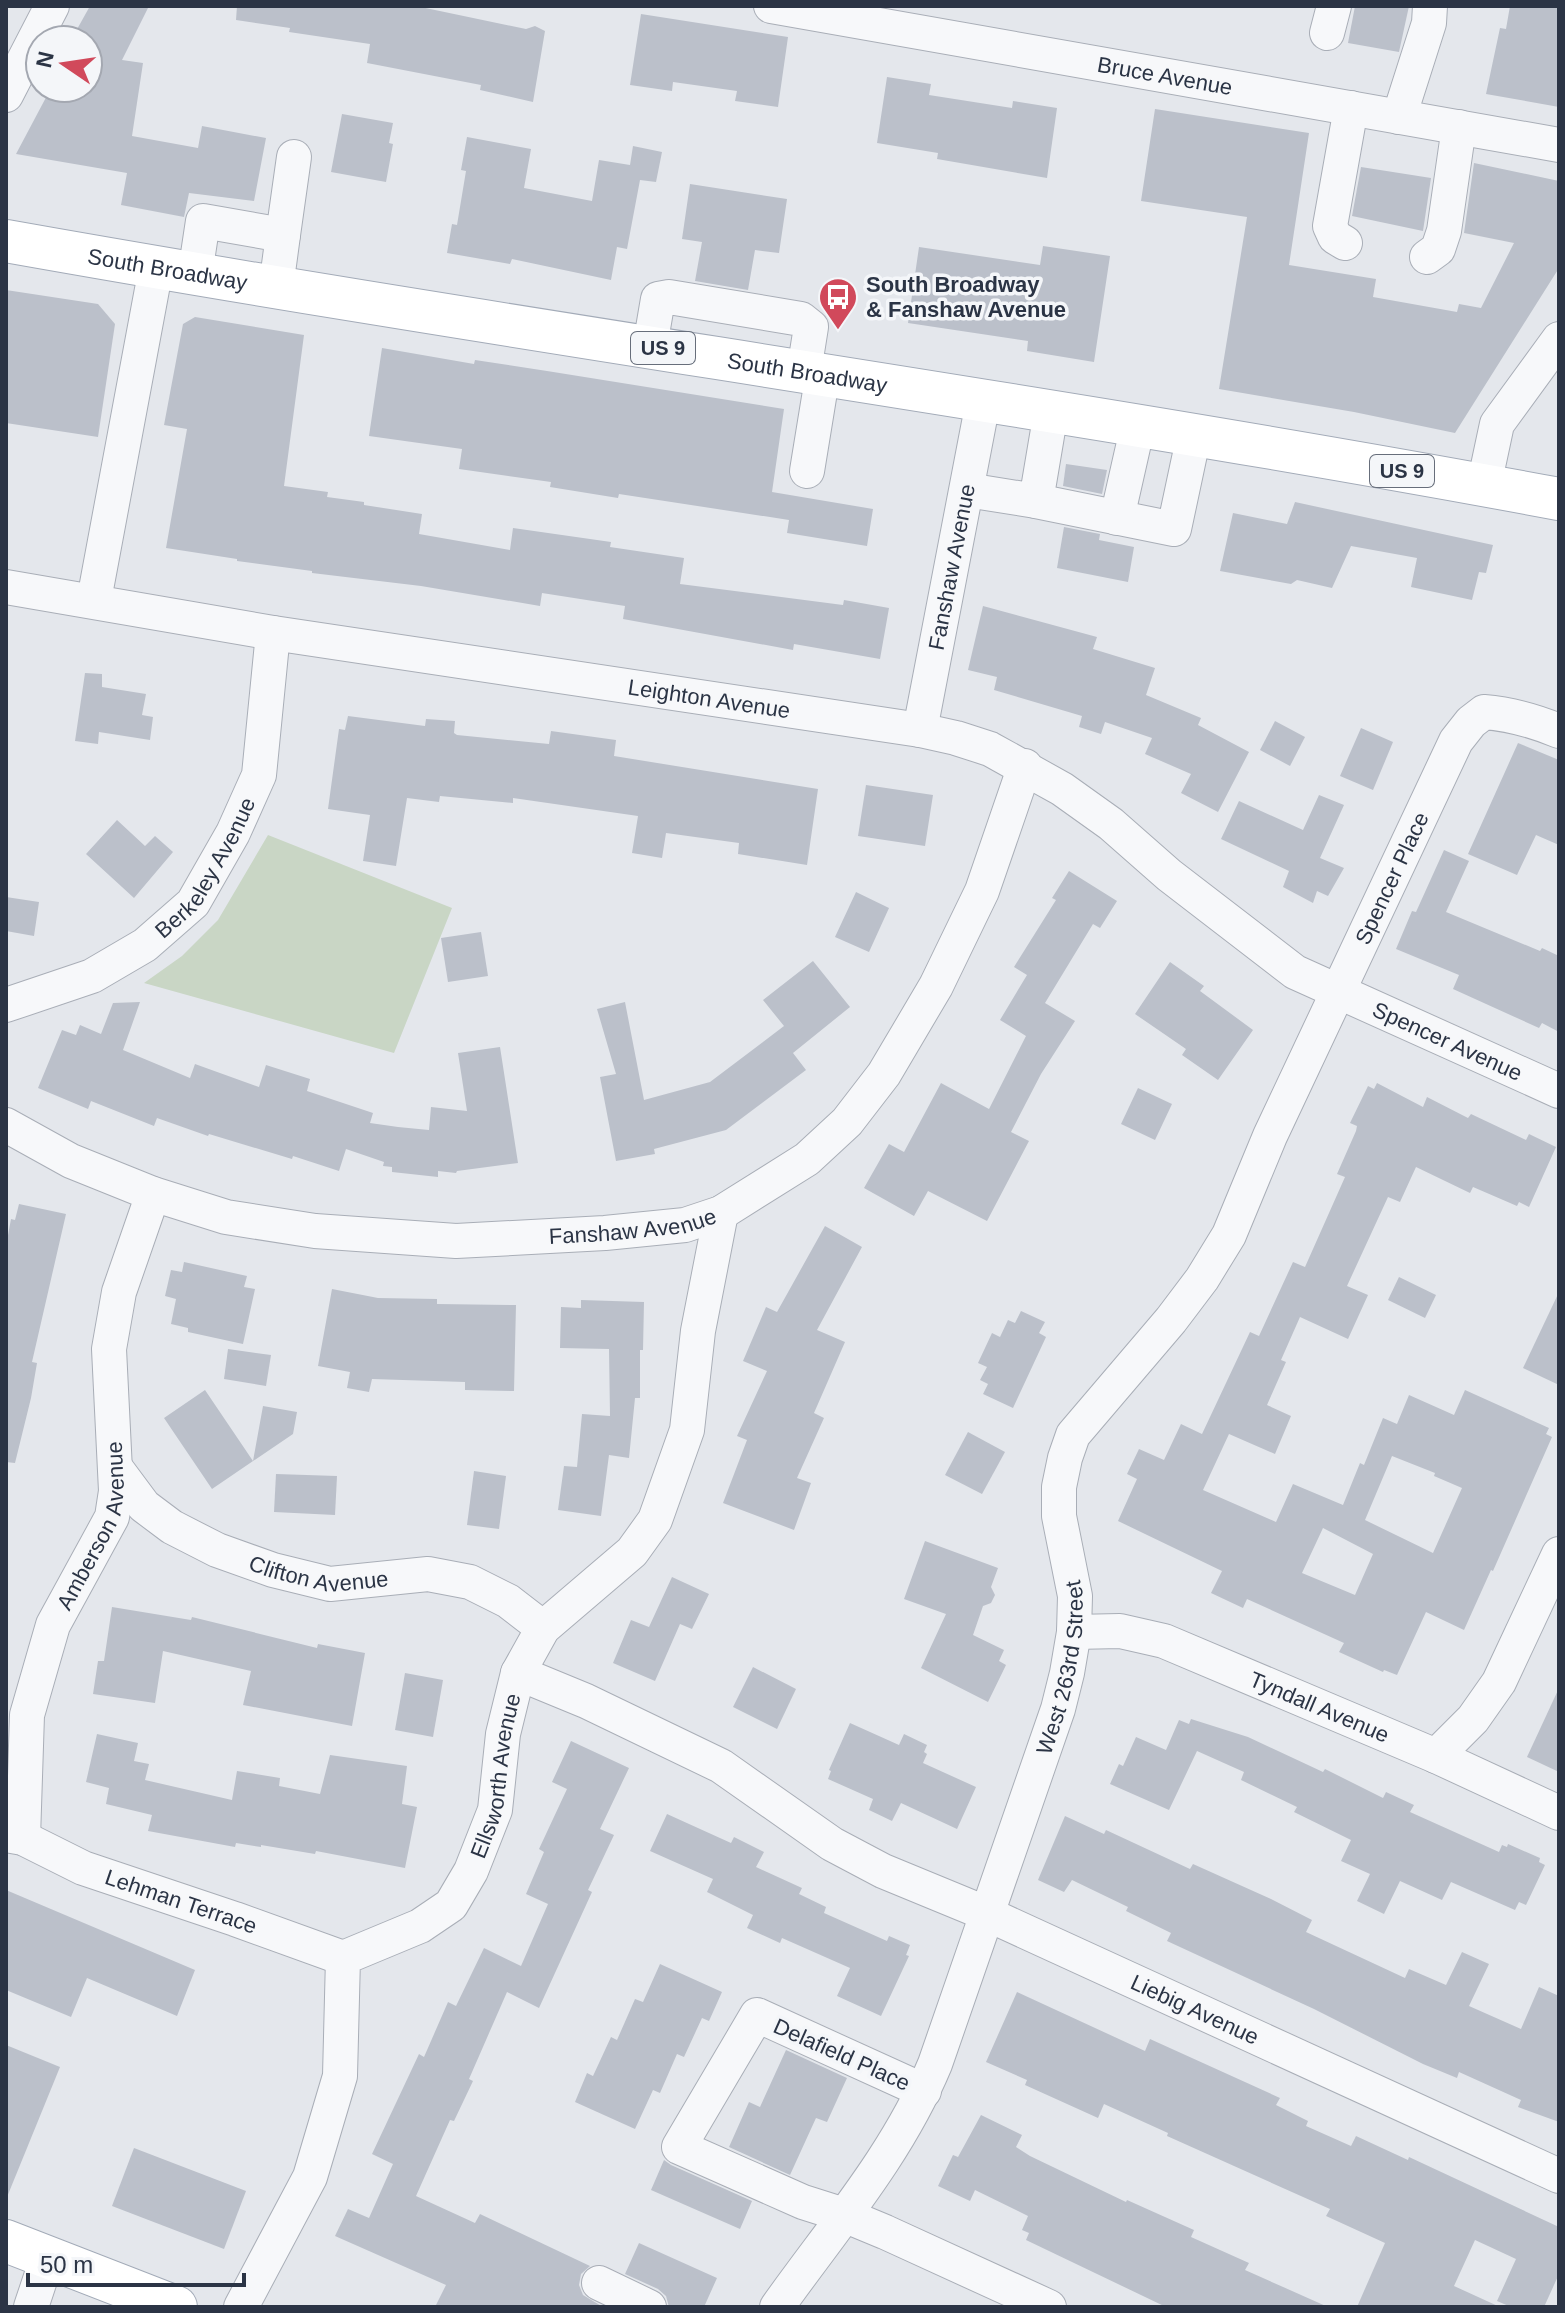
<svg xmlns="http://www.w3.org/2000/svg" width="1565" height="2313" font-family="Arial,sans-serif">
<style>
.green{fill:#c9d6c5}
.building{fill:#bbc0ca;fill-rule:evenodd}
.lines{fill:none;stroke-linecap:round;stroke-linejoin:round}
.minor-casing{stroke:#a9aeb7;stroke-width:36}
.major-casing{stroke:#a3abb8;stroke-width:44}
.minor{stroke:#f7f8fa;stroke-width:34}
.major{stroke:#fff;stroke-width:42}
.labels{text-anchor:middle;stroke-width:7;stroke-linejoin:round;paint-order:stroke}
.shield{fill:#f4f6f9;stroke:#676e7b;stroke-width:2}
.shield-label{font-size:20px;font-weight:bold;fill:#2b3445}
.street-label{font-size:22px;fill:#2b3445;stroke:#f4f6f9}
.poi-label{font-size:22px;font-weight:bold;fill:#2b3445;stroke:#f4f6f9;text-anchor:start}
</style>
<rect width="100%" height="100%" fill="#e4e7ec"/>
<polygon class="green" points="268,835 452,908 394,1053 144,983 182,956 218,920"/>
<g class="building">
<polygon points="90,6 149,6 122,60 143,63 132,136 198,148 202,126 266,138 254,201 189,193 184,217 121,205 127,173 16,154 51,88 88,88 88,40 71,40"/>
<polygon points="237,6 416,6 526,29 535,26 545,31 533,102 480,90 481,85 367,63 370,44 289,32 290,28 236,20"/>
<polygon points="1355,6 1409,6 1399,52 1348,43"/>
<polygon points="1510,6 1559,6 1559,107 1486,94 1500,28 1506,29"/>
<polygon points="641,14 788,37 778,107 735,101 737,91 673,82 672,91 630,85"/>
<polygon points="887,77 931,84 929,95 1012,108 1013,101 1057,108 1047,178 937,159 938,153 877,143"/>
<polygon points="1155,109 1309,133 1289,265 1376,279 1373,297 1457,312 1459,304 1481,308 1514,243 1464,233 1474,163 1559,181 1559,268 1455,433 1354,412 1219,389 1247,217 1141,201"/>
<polygon points="342,114 393,123 389,143 393,144 386,182 331,172"/>
<polygon points="467,137 531,149 524,188 592,201 599,160 630,165 633,146 662,152 656,182 640,180 627,249 617,247 611,280 512,259 510,264 447,253 452,224 457,225 466,171 461,170"/>
<polygon points="1361,167 1431,178 1423,231 1352,216"/>
<polygon points="690,184 787,199 779,253 755,250 748,290 695,281 702,242 682,239"/>
<polygon points="1043,246 1110,256 1094,362 1027,351 1028,341 908,323 919,247 1040,265"/>
<polygon points="6,290 98,304 115,324 98,437 6,423"/>
<polygon points="195,317 304,335 284,486 328,492 327,497 364,502 364,505 422,514 419,534 510,550 513,528 611,542 610,547 684,558 680,584 843,605 844,600 889,608 880,659 794,644 793,650 623,619 625,606 542,593 540,606 421,586 312,573 312,571 237,561 237,559 166,548 187,429 164,425 183,324"/>
<polygon points="382,348 474,364 475,360 547,371 784,409 772,492 873,509 867,546 787,533 789,520 619,494 618,498 550,487 551,482 459,469 462,449 369,436"/>
<polygon points="1066,464 1107,470 1102,494 1063,486"/>
<polygon points="1295,502 1493,545 1486,573 1479,572 1472,600 1411,587 1417,558 1351,546 1332,588 1297,580 1291,584 1220,571 1233,513 1287,524"/>
<polygon points="1064,527 1100,534 1099,540 1134,547 1128,582 1057,568"/>
<polygon points="983,606 1097,637 1093,649 1155,668 1146,695 1201,718 1198,725 1249,752 1218,812 1181,793 1191,774 1145,754 1152,738 1105,722 1101,734 1079,727 1082,716 994,690 997,677 968,670"/>
<polygon points="85,673 102,674 102,687 146,694 142,715 153,717 150,740 99,732 98,744 75,741"/>
<polygon points="348,716 425,726 426,719 455,721 454,733 457,735 549,744 551,731 616,740 614,756 818,789 807,865 738,854 739,843 666,833 662,858 632,853 638,816 513,798 513,803 440,796 439,802 407,798 396,866 363,861 370,815 328,809 339,729 345,730"/>
<polygon points="1275,721 1305,737 1290,766 1260,750"/>
<polygon points="1361,728 1393,742 1373,790 1340,776"/>
<polygon points="1518,743 1559,760 1559,845 1536,835 1517,875 1468,854"/>
<polygon points="866,785 933,795 925,846 858,836"/>
<polygon points="1319,795 1344,805 1320,858 1344,868 1328,896 1317,891 1313,903 1283,887 1289,871 1221,839 1239,801 1303,830"/>
<polygon points="117,820 145,846 155,836 173,852 134,898 86,854"/>
<polygon points="1444,850 1469,861 1446,912 1540,951 1542,948 1559,956 1559,1032 1542,1023 1539,1028 1453,989 1459,975 1396,949 1412,911 1416,912"/>
<polygon points="1069,871 1117,901 1100,928 1093,924 1045,1003 1075,1021 1041,1074 1011,1132 1029,1141 987,1221 928,1191 914,1216 864,1188 889,1144 904,1152 941,1083 989,1109 1026,1036 1000,1020 1027,975 1014,967 1056,900 1052,898"/>
<polygon points="856,892 889,908 869,952 835,937"/>
<polygon points="6,897 39,902 34,936 6,931"/>
<polygon points="481,932 488,976 448,982 441,938"/>
<polygon points="813,961 850,1007 793,1053 806,1070 726,1130 654,1149 655,1154 616,1161 600,1077 616,1074 597,1009 625,1002 644,1100 710,1082 784,1026 763,1000"/>
<polygon points="1170,962 1204,986 1200,991 1253,1030 1218,1080 1182,1055 1186,1049 1135,1014"/>
<polygon points="140,1002 123,1050 190,1078 195,1064 259,1087 266,1065 310,1079 307,1091 373,1113 370,1123 398,1127 429,1130 431,1107 467,1111 458,1053 500,1047 518,1163 457,1171 456,1173 438,1171 438,1177 392,1172 392,1167 383,1166 384,1162 346,1149 339,1171 293,1156 292,1159 209,1134 208,1136 157,1118 154,1126 91,1101 88,1109 38,1088 62,1030 76,1035 80,1025 101,1034 113,1003"/>
<path d="M1377 1083 1423 1107 1427 1097 1468 1118 1471 1114 1526 1140 1529 1134 1556 1147 1529 1207 1519 1202 1517 1206 1473 1187 1470 1193 1416 1167 1400 1202 1388 1197 1347 1286 1368 1295 1348 1339 1300 1317 1281 1360 1286 1362 1267 1405 1291 1416 1275 1454 1229 1434 1203 1490 1276 1522 1293 1484 1343 1505 1360 1463 1364 1465 1383 1418 1397 1424 1409 1395 1454 1415 1465 1390 1549 1428 1546 1434 1552 1437 1493 1571 1491 1570 1464 1630 1426 1612 1397 1675 1384 1670 1383 1672 1339 1652 1344 1643 1247 1599 1243 1608 1211 1593 1222 1571 1118 1521 1137 1479 1127 1474 1139 1449 1164 1460 1181 1424 1202 1434 1250 1332 1259 1336 1293 1262 1305 1267 1345 1177 1337 1174 1356 1131 1357 1126 1350 1123 1368 1086 1374 1089ZM1392 1456 1435 1473 1434 1476 1462 1488 1433 1553 1365 1520ZM1323 1528 1373 1554 1355 1595 1302 1573Z"/>
<polygon points="1138,1088 1172,1104 1155,1140 1121,1124"/>
<polygon points="19,1204 66,1214 32,1362 37,1363 31,1398 15,1463 6,1462 6,1246 11,1219 15,1220"/>
<polygon points="825,1226 862,1247 817,1330 845,1342 814,1413 824,1418 797,1478 811,1483 794,1530 723,1503 747,1440 737,1436 767,1371 743,1361 766,1307 777,1312"/>
<polygon points="184,1262 247,1276 244,1287 255,1289 243,1344 188,1332 188,1328 171,1324 176,1299 165,1296 171,1270 182,1272"/>
<polygon points="1399,1277 1436,1295 1425,1318 1388,1300"/>
<polygon points="332,1289 378,1298 437,1299 437,1304 516,1305 514,1391 465,1390 465,1382 372,1379 369,1392 347,1388 350,1372 318,1366"/>
<polygon points="1559,1292 1559,1385 1523,1368"/>
<polygon points="581,1300 644,1302 643,1350 640,1350 640,1398 635,1398 629,1458 609,1455 601,1516 558,1510 564,1466 577,1467 582,1414 610,1416 609,1349 560,1348 561,1307 581,1308"/>
<polygon points="1021,1311 1045,1322 1039,1333 1046,1337 1013,1408 983,1394 988,1384 980,1380 987,1367 978,1363 992,1333 1000,1337 1008,1320 1015,1323"/>
<polygon points="228,1349 271,1355 266,1386 224,1379"/>
<polygon points="205,1390 253,1461 263,1406 297,1412 293,1434 212,1489 164,1418"/>
<polygon points="968,1432 1005,1452 982,1494 945,1475"/>
<polygon points="474,1471 506,1476 499,1529 467,1525"/>
<polygon points="276,1474 337,1476 335,1515 274,1512"/>
<polygon points="925,1541 998,1568 991,1587 995,1595 991,1603 983,1606 973,1635 1004,1650 999,1661 1006,1665 988,1702 921,1668 946,1614 904,1599"/>
<polygon points="672,1577 709,1594 692,1629 680,1624 655,1681 613,1663 631,1620 649,1627"/>
<polygon points="112,1607 191,1620 192,1617 317,1648 318,1644 365,1653 352,1726 243,1705 251,1671 163,1651 155,1703 93,1694 98,1661 104,1661"/>
<polygon points="753,1667 796,1689 777,1729 733,1707"/>
<polygon points="405,1673 443,1680 433,1737 395,1730"/>
<polygon points="1559,1688 1559,1772 1527,1757"/>
<polygon points="1191,1719 1248,1737 1323,1772 1325,1769 1383,1798 1386,1792 1414,1805 1410,1812 1499,1852 1502,1845 1507,1847 1508,1844 1540,1858 1539,1862 1545,1865 1526,1905 1519,1902 1515,1910 1451,1882 1442,1900 1400,1881 1384,1914 1357,1901 1370,1874 1341,1861 1351,1840 1294,1812 1297,1807 1241,1780 1244,1772 1197,1751 1169,1810 1110,1784 1119,1764 1123,1766 1136,1737 1166,1750 1179,1720 1189,1724"/>
<polygon points="850,1723 899,1745 904,1734 927,1745 924,1752 927,1754 923,1763 976,1787 957,1829 901,1803 892,1821 869,1810 873,1799 828,1779 831,1771 829,1770"/>
<polygon points="97,1734 138,1743 134,1761 149,1764 145,1780 232,1800 237,1771 280,1778 279,1786 320,1794 330,1755 407,1766 402,1804 417,1807 405,1868 316,1851 315,1854 261,1845 261,1847 236,1843 235,1847 148,1831 152,1815 106,1804 109,1788 86,1782"/>
<polygon points="571,1741 629,1768 600,1829 614,1835 588,1890 592,1892 539,2008 507,1992 469,2079 473,2081 454,2121 450,2120 416,2196 475,2223 480,2214 590,2266 581,2274 579,2285 583,2295 603,2307 435,2307 446,2285 335,2236 348,2209 369,2218 393,2164 372,2154 419,2054 424,2057 448,2002 456,2006 484,1948 521,1966 548,1904 526,1894 544,1852 539,1849 567,1789 552,1782"/>
<polygon points="667,1814 731,1843 734,1837 764,1852 756,1867 802,1888 799,1894 826,1907 824,1913 887,1941 889,1936 910,1945 906,1955 909,1956 881,2016 837,1996 850,1968 782,1938 780,1943 747,1928 753,1915 707,1892 713,1879 650,1851"/>
<polygon points="1065,1816 1104,1834 1106,1830 1190,1869 1193,1864 1271,1899 1312,1920 1306,1932 1405,1978 1409,1969 1446,1985 1462,1952 1489,1964 1469,2006 1521,2029 1539,1987 1559,1996 1559,2122 1518,2107 1521,2100 1459,2072 1457,2078 1423,2064 1314,2009 1167,1941 1171,1933 1126,1911 1128,1907 1072,1880 1064,1892 1038,1880"/>
<polygon points="6,1890 195,1970 177,2016 87,1978 71,2017 6,1990"/>
<polygon points="660,1964 722,1992 709,2021 702,2018 684,2057 677,2054 660,2093 653,2090 635,2129 575,2102 587,2073 593,2076 611,2037 617,2040 635,1999 643,2002"/>
<polygon points="1017,1992 1145,2051 1150,2039 1280,2098 1276,2105 1308,2121 1306,2126 1351,2146 1356,2136 1408,2160 1409,2157 1559,2227 1559,2274 1544,2307 1511,2307 1497,2301 1516,2259 1475,2240 1454,2286 1500,2307 1357,2307 1385,2243 1326,2216 1330,2209 1167,2136 1168,2133 1104,2104 1098,2118 1025,2085 1027,2080 986,2062"/>
<polygon points="6,2045 60,2067 7,2197 6,2197"/>
<polygon points="786,2050 847,2078 827,2122 816,2118 790,2175 729,2147 749,2102 760,2107"/>
<polygon points="981,2115 1022,2135 1016,2147 1030,2156 1126,2202 1127,2200 1194,2230 1191,2237 1249,2263 1245,2270 1328,2307 1166,2307 1026,2240 1029,2233 1022,2230 1028,2216 975,2190 970,2201 938,2186 953,2155 958,2157"/>
<polygon points="134,2148 246,2191 224,2249 112,2206"/>
<polygon points="664,2160 671,2165 752,2201 740,2229 651,2190"/>
<polygon points="639,2243 717,2278 704,2307 669,2307 666,2296 658,2289 625,2274"/>
</g>
<g class="lines">
<g class="minor-casing">
<g id="minor">
<path id="s1" d="M771 6 1559 145"/>
<polyline points="1327,33 1334,6"/>
<polyline points="6,95 52,6"/>
<polyline points="1399,117 1429,23 1430,6"/>
<polyline points="283,235 294,157"/>
<polyline points="1345,243 1335,237 1330,226 1351,108"/>
<polyline points="1427,257 1438,249 1444,231 1459,127"/>
<polyline points="195,274 203,221 283,235 276,287"/>
<polyline points="650,346 658,299 669,297 801,319 811,327 804,371"/>
<polyline points="807,471 823,373"/>
<polyline points="1484,485 1497,424 1559,339"/>
<polyline points="967,490 1036,501 1051,412"/>
<polyline points="1036,501 1174,529 1194,435"/>
<polyline points="1117,518 1138,425"/>
<path id="s2" d="M6 587 273 633 920 730 956 738 990 749 1062 789 1111 824 1169 875 1295 972 1559 1091"/>
<polyline points="94,600 156,268"/>
<path id="s3" d="M920 730 983 402"/>
<path id="s4" d="M6 1005 92 976 145 945 193 903 233 833 259 775 273 633"/>
<path id="s5" d="M6 1125 71 1161 153 1194 226 1217 315 1231 456 1241 605 1233 685 1225 721 1213 807 1159 847 1122 884 1074 936 986 982 891 1025 766"/>
<path id="s6" d="M115 1467 144 1506 172 1527 217 1550 273 1570 330 1584 428 1574 470 1582 508 1601 543 1628"/>
<path id="s7" d="M1074 1632 1120 1631 1164 1641 1436 1756 1559 1813"/>
<path id="s8" d="M518 1673 586 1701 721 1766 832 1844 883 1871 985 1913 1559 2176"/>
<polyline points="1436,1756 1473,1719 1499,1682 1559,1554"/>
<path id="s9" d="M6 1835 23 1838 83 1868 235 1919 343 1958"/>
<path id="s10" d="M23 1838 27 1715 53 1625 112 1517 116 1491 109 1349 119 1292 153 1194"/>
<polyline points="924,2091 757,2015 679,2147 803,2202 844,2215 885,2232 1049,2307"/>
<polyline points="599,2283 649,2307"/>
<polyline points="31,2307 48,2256"/>
<path id="s11" d="M241 2307 310 2177 340 2076 343 1958 420 1926 451 1905 471 1871 495 1810 503 1734 518 1673 543 1628 632 1552 655 1520 687 1430 698 1331 721 1213"/>
<path id="s12" d="M777 2307C834 2227 897 2155 935 2064L1058 1709 1067 1673 1074 1632 1075 1596 1059 1516V1487L1065 1458 1073 1435 1171 1320 1202 1279 1229 1235 1270 1136 1456 741 1471 722 1484 712C1510 714 1535 721 1559 731"/>
</g>
</g>
<g class="major-casing">
<g id="major">
<path id="s13" d="M6 241C523 333 1043 403 1559 499"/>
<polyline points="6,2241 176,2307"/>
</g>
</g>
<use href="#minor" class="minor"/>
<use href="#major" class="major"/>
</g>
<defs>
<g id="bus-pin" transform="scale(2)"><path d="M0 17L-7.5 6A9.5 9.5 0 1 1 7.5 6Z" fill="#d1495b" stroke="#f4f6f9"/><path d="M-5-6H5V4H4V6H2V4H-2V6H-4V4H-5ZM-3.5-4V0h7V-4ZM-3.5 1.2v1.5H-2V1.2ZM2 1.2v1.5H3.5V1.2Z" fill="#fff"/></g>
</defs>
<g fill-rule="evenodd">
<use href="#bus-pin" x="838" y="297"/>
</g>
<g class="labels">
<g class="shield">
<rect x="631" y="332" width="64" height="32" rx="6"/>
<rect x="1370" y="455" width="64" height="32" rx="6"/>
</g>
<g class="shield-label">
<text x="663" y="355">US 9</text>
<text x="1402" y="478">US 9</text>
</g>
<g class="street-label">
<text dy="8" stroke="none"><textPath href="#s1" startOffset="400">Bruce Avenue</textPath></text>
<text dy="8" stroke="none"><textPath href="#s13" startOffset="164">South Broadway</textPath></text>
<text dy="8" stroke="none"><textPath href="#s13" startOffset="812">South Broadway</textPath></text>
<text dy="8" stroke="none"><textPath href="#s3" startOffset="166">Fanshaw Avenue</textPath></text>
<text dy="8" stroke="none"><textPath href="#s2" startOffset="712">Leighton Avenue</textPath></text>
<text dy="8" stroke="none"><textPath href="#s4" startOffset="252">Berkeley Avenue</textPath></text>
<text dy="8" stroke="none"><textPath href="#s12" startOffset="1592">Spencer Place</textPath></text>
<text dy="8" stroke="none"><textPath href="#s2" startOffset="1544">Spencer Avenue</textPath></text>
<text dy="8" stroke="none"><textPath href="#s5" startOffset="648">Fanshaw Avenue</textPath></text>
<text dy="8" stroke="none"><textPath href="#s10" startOffset="326">Amberson Avenue</textPath></text>
<text dy="8" stroke="none"><textPath href="#s6" startOffset="240">Clifton Avenue</textPath></text>
<text dy="8" stroke="none"><textPath href="#s12" startOffset="708">West 263rd Street</textPath></text>
<text dy="8" stroke="none"><textPath href="#s7" startOffset="260">Tyndall Avenue</textPath></text>
<text dy="8" stroke="none"><textPath href="#s11" startOffset="630">Ellsworth Avenue</textPath></text>
<text dy="8" stroke="none"><textPath href="#s9" startOffset="188">Lehman Terrace</textPath></text>
<text dy="8" stroke="none"><textPath href="#s8" startOffset="758">Liebig Avenue</textPath></text>
<text transform="translate(842 2054) rotate(24)" y="8">Delafield Place</text>
</g>
<g class="poi-label">
<text x="866" y="292">South Broadway<tspan x="866" dy="25">&amp; Fanshaw Avenue</tspan></text>
</g>
</g>
<rect width="1565" height="2313" fill="none" stroke="#2b3445" stroke-width="16"/>
<g transform="translate(64 64) rotate(283)"><circle r="38" fill="#f4f6f9" stroke="#a4a8b1" stroke-width="2"/>
<path d="M0-6L14 30L0 20L-14 30Z" fill="#d1495b"/>
<text y="-12" font-size="22" font-weight="bold" text-anchor="middle" fill="#2b3445">N</text>
</g>
<path d="M28 2273v12h216v-12" fill="none" stroke="#2b3445" stroke-width="4"/>
<text x="40" y="2273" font-size="24" fill="#2b3445" stroke="#f4f6f9" stroke-width="6" paint-order="stroke">50 m</text>
</svg>
